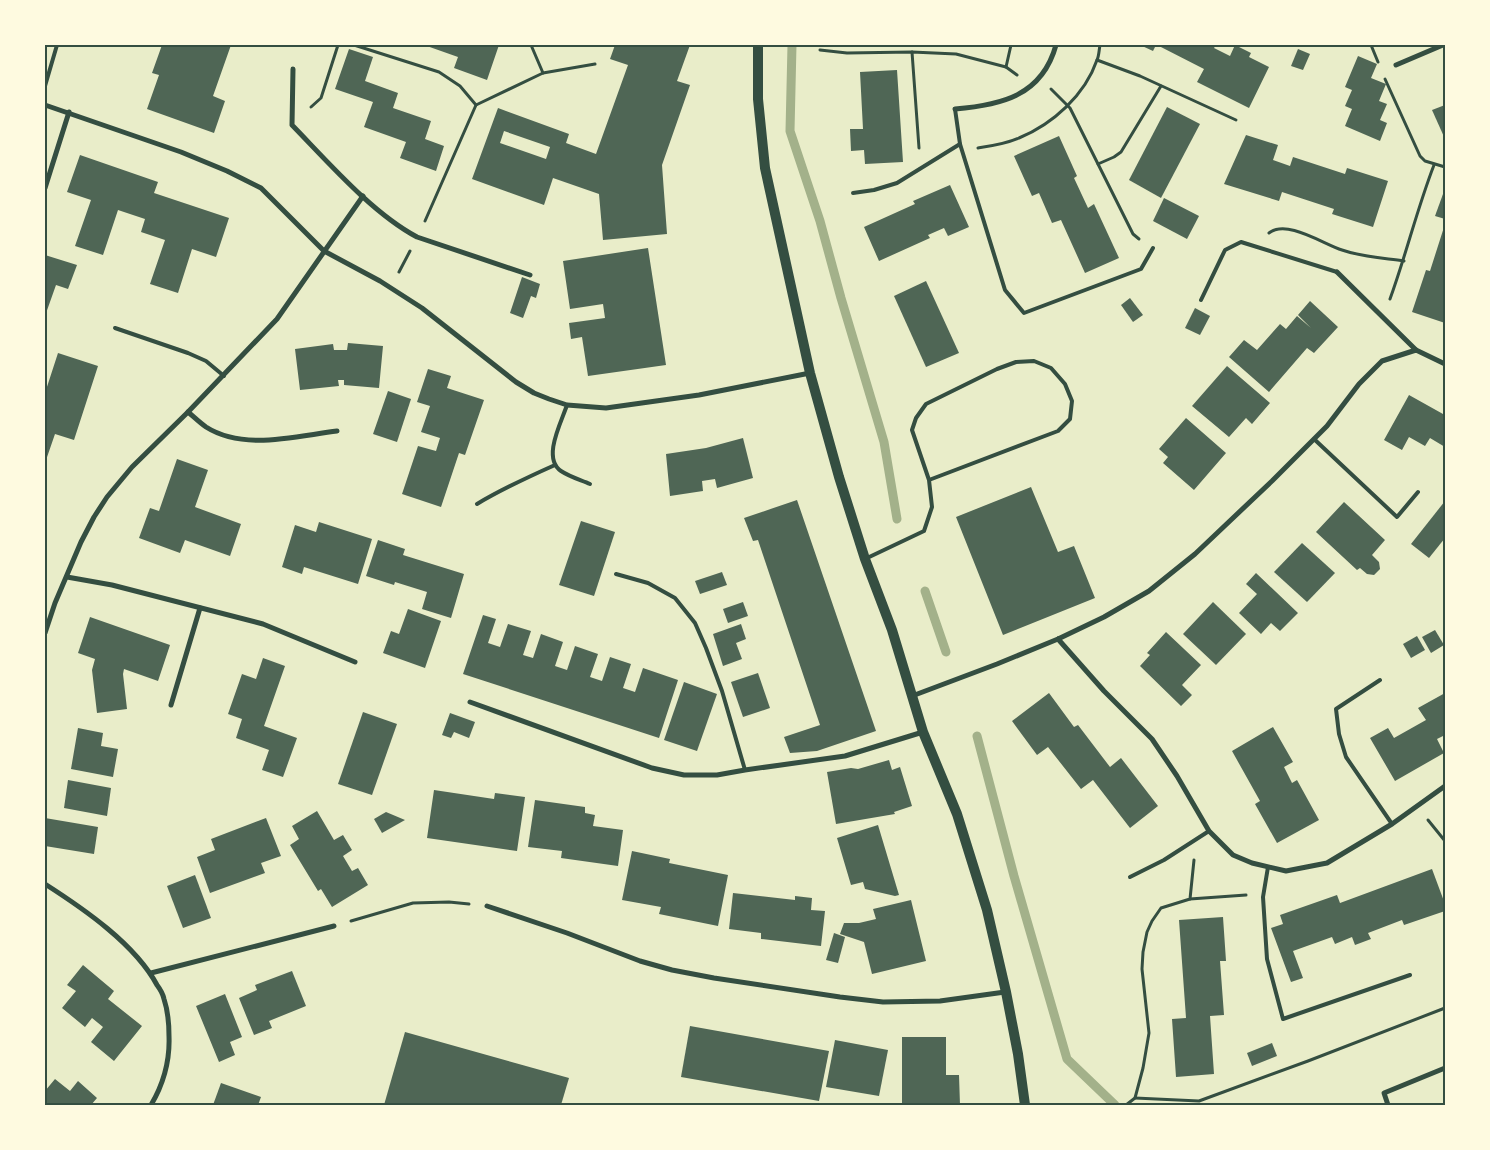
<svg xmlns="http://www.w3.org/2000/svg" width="1490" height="1150" font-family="'Archivo Narrow',sans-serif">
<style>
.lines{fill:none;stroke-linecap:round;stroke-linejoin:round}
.stream{stroke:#a3b18a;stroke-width:9}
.building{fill:#4f6655;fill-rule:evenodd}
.path{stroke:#344e41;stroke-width:3}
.service{stroke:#344e41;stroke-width:4}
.minor{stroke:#344e41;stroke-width:5}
.secondary{stroke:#344e41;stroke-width:10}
.neatline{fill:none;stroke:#344e41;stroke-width:2}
</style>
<rect width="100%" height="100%" fill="#e9edc9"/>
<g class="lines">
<g class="stream">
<polyline points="792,45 790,131 820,221 841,298 884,442 897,519"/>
<polyline points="925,591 946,652"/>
<polyline points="977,736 1014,876 1067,1059 1115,1105"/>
</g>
</g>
<g class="building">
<polygon points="162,45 231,45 213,96 225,101 214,133 147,109 159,75 152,73"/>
<polygon points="424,45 499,45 487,80 454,68 458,57"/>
<path d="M615 45H690L677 81 690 85 662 165 667 234 603 240 599 194 553 178 544 205 472 179 498 108 569 134 566 143 596 154 628 65 610 59ZM504 131 550 147 546 159 500 143Z"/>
<polygon points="1140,45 1156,45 1153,51"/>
<polygon points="1157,45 1216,45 1214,48 1230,56 1235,45 1251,53 1249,57 1269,67 1249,108 1197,82 1204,69"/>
<polygon points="349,49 373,57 365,81 398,93 393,108 431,121 425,139 444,146 436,171 400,158 406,142 364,127 373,102 335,89"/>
<polygon points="1298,49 1310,54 1303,70 1291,66"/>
<polygon points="1358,56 1377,64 1371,78 1386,84 1379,101 1387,104 1380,120 1387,123 1380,141 1345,126 1352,109 1345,106 1352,90 1345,87"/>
<polygon points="897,70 903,162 865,164 864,150 851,151 850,129 863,129 860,72"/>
<polygon points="1445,105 1445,139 1432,110"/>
<polygon points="1167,107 1200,124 1161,198 1129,180"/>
<polygon points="1246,135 1278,145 1273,160 1290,166 1293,157 1345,174 1347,168 1388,181 1373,227 1332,214 1334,209 1282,192 1279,201 1224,184"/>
<polygon points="1059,136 1077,176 1074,178 1088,208 1094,204 1119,258 1085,273 1061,220 1052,223 1039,193 1032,196 1014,156"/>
<polygon points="80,155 158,182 154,193 229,218 216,257 192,249 178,293 150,284 165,240 141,232 145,219 118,210 103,255 75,246 91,200 67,192"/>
<polygon points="950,185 969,227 948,236 944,228 928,235 930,238 879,261 864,227 915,204 913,201"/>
<polygon points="1443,194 1445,194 1445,219 1435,216"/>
<polygon points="1164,198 1199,216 1187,239 1153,221"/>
<polygon points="1445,224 1445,323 1412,312 1426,270 1430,271"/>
<polygon points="648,248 666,365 588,376 582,337 571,339 569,323 605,318 603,304 570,309 563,261"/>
<polygon points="45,255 77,265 68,289 56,285 45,316"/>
<polygon points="522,277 540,284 536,298 531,296 523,318 510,313"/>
<polygon points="926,281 959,353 926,367 894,296"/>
<polygon points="1130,298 1143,315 1133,322 1121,305"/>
<polygon points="1310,301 1338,327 1314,353 1307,348 1269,392 1229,357 1244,340 1257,350 1280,324 1286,329 1297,316 1311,328 1298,315"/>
<polygon points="1195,308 1210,316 1200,335 1185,328"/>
<polygon points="348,343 383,346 379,388 344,385 344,380 338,380 339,386 300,390 295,349 333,344 334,350 347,350"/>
<polygon points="58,353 98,366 74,440 55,434 45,463 45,393"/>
<polygon points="1227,366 1270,403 1252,424 1246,418 1229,437 1192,406"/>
<polygon points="428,369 451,376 447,388 484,400 465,455 459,453 441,507 402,494 418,446 436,451 440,438 421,432 430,406 417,402"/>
<polygon points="388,391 411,399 397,442 373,434"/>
<polygon points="1409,395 1443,414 1445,411 1445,447 1430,438 1425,446 1409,437 1402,450 1384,440"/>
<polygon points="1186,418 1226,453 1194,490 1163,463 1168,457 1159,449"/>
<polygon points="743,438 753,478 717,488 715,479 702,481 703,491 670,496 666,454 706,448"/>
<polygon points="177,459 208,470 195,507 241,524 230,556 185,540 180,553 139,538 150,508 159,511"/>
<polygon points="1031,487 1058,552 1074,546 1095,598 1003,635 956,517"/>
<polygon points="797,500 876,731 817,751 790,753 784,737 820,725 758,540 753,541 744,518"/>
<polygon points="1445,501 1445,538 1429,558 1411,544"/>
<polygon points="1344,502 1385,540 1372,555 1379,562 1380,569 1374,575 1367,574 1360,568 1357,570 1316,532"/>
<polygon points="581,521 615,532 594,596 559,585"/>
<polygon points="319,522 372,539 358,584 304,567 302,574 282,567 295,525 316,532"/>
<polygon points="378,540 405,549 403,555 464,574 451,618 422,609 427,592 395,582 394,585 366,576"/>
<polygon points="1302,543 1335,573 1307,602 1274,572"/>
<polygon points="722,572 727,585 700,594 695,581"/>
<polygon points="1256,573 1298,613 1280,631 1271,623 1261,634 1239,613 1257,594 1246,584"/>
<polygon points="743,602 748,616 728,623 723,609"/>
<polygon points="1213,602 1246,634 1216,665 1183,634"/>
<polygon points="408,609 441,621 425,668 383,653 391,631 399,634"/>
<polygon points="483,615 496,619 488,643 500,647 508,624 531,631 523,655 533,658 541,634 563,642 555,666 567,670 575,646 598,654 590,677 602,681 610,657 631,664 623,688 635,692 643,668 678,680 659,738 463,674"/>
<polygon points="90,617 170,645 158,681 124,669 123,674 127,709 97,713 92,670 95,659 78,653"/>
<polygon points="741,624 746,639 736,643 742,659 723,666 713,634"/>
<polygon points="1435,630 1444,645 1431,653 1422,637"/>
<polygon points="1166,632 1201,665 1182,685 1192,695 1181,706 1140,666 1150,655 1147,653"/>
<polygon points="1417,636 1425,650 1411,658 1403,644"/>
<polygon points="263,658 285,666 264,726 297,738 283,777 262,770 269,750 236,738 242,719 228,714 242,674 256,679"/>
<polygon points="758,673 770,708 743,717 731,682"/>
<polygon points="684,682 717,694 697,751 664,740"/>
<polygon points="1049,693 1074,727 1078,725 1110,767 1121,758 1158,806 1130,828 1093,780 1081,789 1048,747 1037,755 1012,721"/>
<polygon points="1445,693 1445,735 1437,739 1444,753 1395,781 1370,738 1388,728 1394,738 1426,720 1418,708"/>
<polygon points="363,712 397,724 372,795 338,784"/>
<polygon points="450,713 475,722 469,738 454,732 451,738 442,735"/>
<polygon points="1273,727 1293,762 1284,767 1292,783 1297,780 1319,820 1277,843 1255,804 1260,801 1232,751"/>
<polygon points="78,728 103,733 101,746 118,749 113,777 71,769"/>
<polygon points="889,760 892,770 900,767 912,806 894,812 895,814 836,824 827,772 851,768 858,769"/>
<polygon points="68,780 111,788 107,816 64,808"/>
<polygon points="434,790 494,799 495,793 525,797 517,851 427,838"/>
<polygon points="535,800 585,807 585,813 595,815 593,826 623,830 618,866 561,858 562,851 528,847"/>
<polygon points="317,811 334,840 343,835 352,850 343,856 352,871 358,868 368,885 332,907 321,889 318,891 290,845 299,839 292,826"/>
<polygon points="386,812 405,820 382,833 374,819"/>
<polygon points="45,818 98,827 94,854 45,846"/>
<polygon points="266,818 281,856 261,863 265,873 210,893 197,857 215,850 211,839"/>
<polygon points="878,825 899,895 895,896 865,889 863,882 851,885 837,838"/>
<polygon points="632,851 670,859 669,863 728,875 718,926 659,914 661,907 622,900"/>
<polygon points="1432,869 1445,904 1445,911 1404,925 1402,920 1368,933 1371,939 1355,945 1352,937 1335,944 1332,937 1293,951 1303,978 1291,982 1271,928 1283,924 1280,915 1337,895 1340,903"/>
<polygon points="195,875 211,918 183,928 167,886"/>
<polygon points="733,893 795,900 795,896 812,898 811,910 825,911 821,946 761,939 761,933 729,929"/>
<polygon points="911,900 926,961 872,974 864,942 840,934 844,923 859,923 876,919 873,909"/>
<polygon points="1223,917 1226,961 1220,961 1224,1015 1210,1016 1214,1074 1176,1077 1172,1019 1186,1018 1179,920"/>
<polygon points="834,933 845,937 838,963 826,960"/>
<polygon points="83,965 114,991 108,999 142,1026 114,1061 91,1042 103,1027 92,1018 85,1027 62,1008 76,991 67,985"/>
<polygon points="292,971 306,1006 269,1021 272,1028 254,1035 239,998 257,990 255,985"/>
<polygon points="225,994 242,1037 230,1042 235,1055 219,1062 196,1006"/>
<polygon points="690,1026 829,1051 819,1101 681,1077"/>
<polygon points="405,1032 569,1078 561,1105 384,1105"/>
<polygon points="902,1037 946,1037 946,1075 959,1075 960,1105 902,1105"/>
<polygon points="835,1040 888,1050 879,1096 826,1087"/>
<polygon points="1272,1043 1277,1056 1252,1066 1247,1053"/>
<polygon points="55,1079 70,1091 78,1081 97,1098 91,1105 45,1105 45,1091"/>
<polygon points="221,1083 261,1097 258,1105 213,1105"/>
</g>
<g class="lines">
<g class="path">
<polyline points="354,45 439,72 460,86 476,105 543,73 595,64"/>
<polyline points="531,45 543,73"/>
<polyline points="1371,45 1378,62"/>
<polyline points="820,50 847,53 912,52 956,54 1006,67 1017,75"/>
<polyline points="912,52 919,148"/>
<polyline points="1097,60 1140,76 1236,120"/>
<polyline points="1006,67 1011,45"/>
<polyline points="1385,79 1420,156 1425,161 1445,167"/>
<polyline points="1051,89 1070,108 1133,234 1139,239"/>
<polyline points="311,107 321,98 338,45"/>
<path d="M978 148C991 146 1006 144 1019 138 1053 124 1085 95 1097 60 1099 56 1099 50 1100 45"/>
<polyline points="1098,164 1114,157 1121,152 1161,86"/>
<polyline points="425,221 476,105"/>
<path d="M1269 233C1287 219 1323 244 1342 250 1362 257 1383 258 1404 261"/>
<polyline points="399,272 410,251"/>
<path d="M1390 299C1406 255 1417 209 1434 165"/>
<polyline points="1428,820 1445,841"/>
<polyline points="1190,899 1246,895"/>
<polyline points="351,921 413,903 449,902 469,904"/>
<polyline points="1135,1098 1199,1101 1308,1061 1445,1008"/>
<polyline points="1126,1105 1135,1098 1143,1068 1149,1033 1142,969 1143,952 1147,932 1152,921 1161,908 1190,899 1194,860"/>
</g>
<g class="service">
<polyline points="45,86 57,45"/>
<polyline points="955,109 960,144 1005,290 1024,313 1141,269 1153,248"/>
<polyline points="853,193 874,190 897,183 960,144"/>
<polyline points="1201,300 1225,250 1241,242 1337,272"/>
<polyline points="115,328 188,353 206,361 224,376"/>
<path d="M567 405C561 423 542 458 561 471 570 477 581 480 590 484"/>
<polyline points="1314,439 1397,517 1418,492"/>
<path d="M477 504C502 489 528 477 555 465"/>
<polyline points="865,559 924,531 932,507 929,480 912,430 916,418 926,404 997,369 1016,362 1034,361 1051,368 1065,384 1072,401 1070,419 1058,431 929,480"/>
<polyline points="616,574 648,583 675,598 695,623 706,648 722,691 745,770"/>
<polyline points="1380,680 1336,709 1339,734 1346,757 1392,824"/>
<polyline points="1268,867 1263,897 1267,959 1283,1019 1410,975"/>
<polyline points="1130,877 1164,860 1209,831"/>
</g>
<g class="minor">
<polyline points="1396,65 1443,45"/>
<path d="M293 69 292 125C328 162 372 213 417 237L530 275"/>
<polyline points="45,105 181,152 227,171 261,188 324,251 380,281 422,308 516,382 534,393 549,399 567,405 606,408 699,395 810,373"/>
<path d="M955 109C1001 105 1042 96 1056 45"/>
<polyline points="45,188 69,112"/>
<polyline points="1337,272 1416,350"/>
<path d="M188 412C194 417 200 423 206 427 244 451 296 436 337 431"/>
<polyline points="67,577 112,585 263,624 355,662"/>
<polyline points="45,633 55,603 81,542 94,517 107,497 132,467 188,412 277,319 363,196"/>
<polyline points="1058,639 1104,691 1152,739 1177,776 1209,831 1233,855 1252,863 1286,871 1327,863 1392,824 1445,786"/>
<polyline points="912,696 997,664 1058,639 1104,617 1149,591 1195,554 1272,481 1327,426 1359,384 1382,361 1416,350 1445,364"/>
<polyline points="470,702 652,768 684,775 717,775 745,770 845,756 923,732"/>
<polyline points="171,705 200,608"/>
<path d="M45 884C84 909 135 944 157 985 160 989 163 994 164 999 168 1011 169 1024 169 1036 170 1061 164 1083 151 1105"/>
<polyline points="487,906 567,933 640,961 672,970 714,978 840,997 883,1002 940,1001 1005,992"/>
<polyline points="151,973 334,926"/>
<polyline points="1388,1105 1384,1093 1445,1068"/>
</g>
<polyline class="secondary" points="758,45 758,99 765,168 810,373 839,477 865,559 892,630 923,732 957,814 987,910 1006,992 1018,1054 1025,1105"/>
</g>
<rect width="1490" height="1150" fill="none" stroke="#fefae0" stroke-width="92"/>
<rect x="46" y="46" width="1398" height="1058" class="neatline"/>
</svg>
